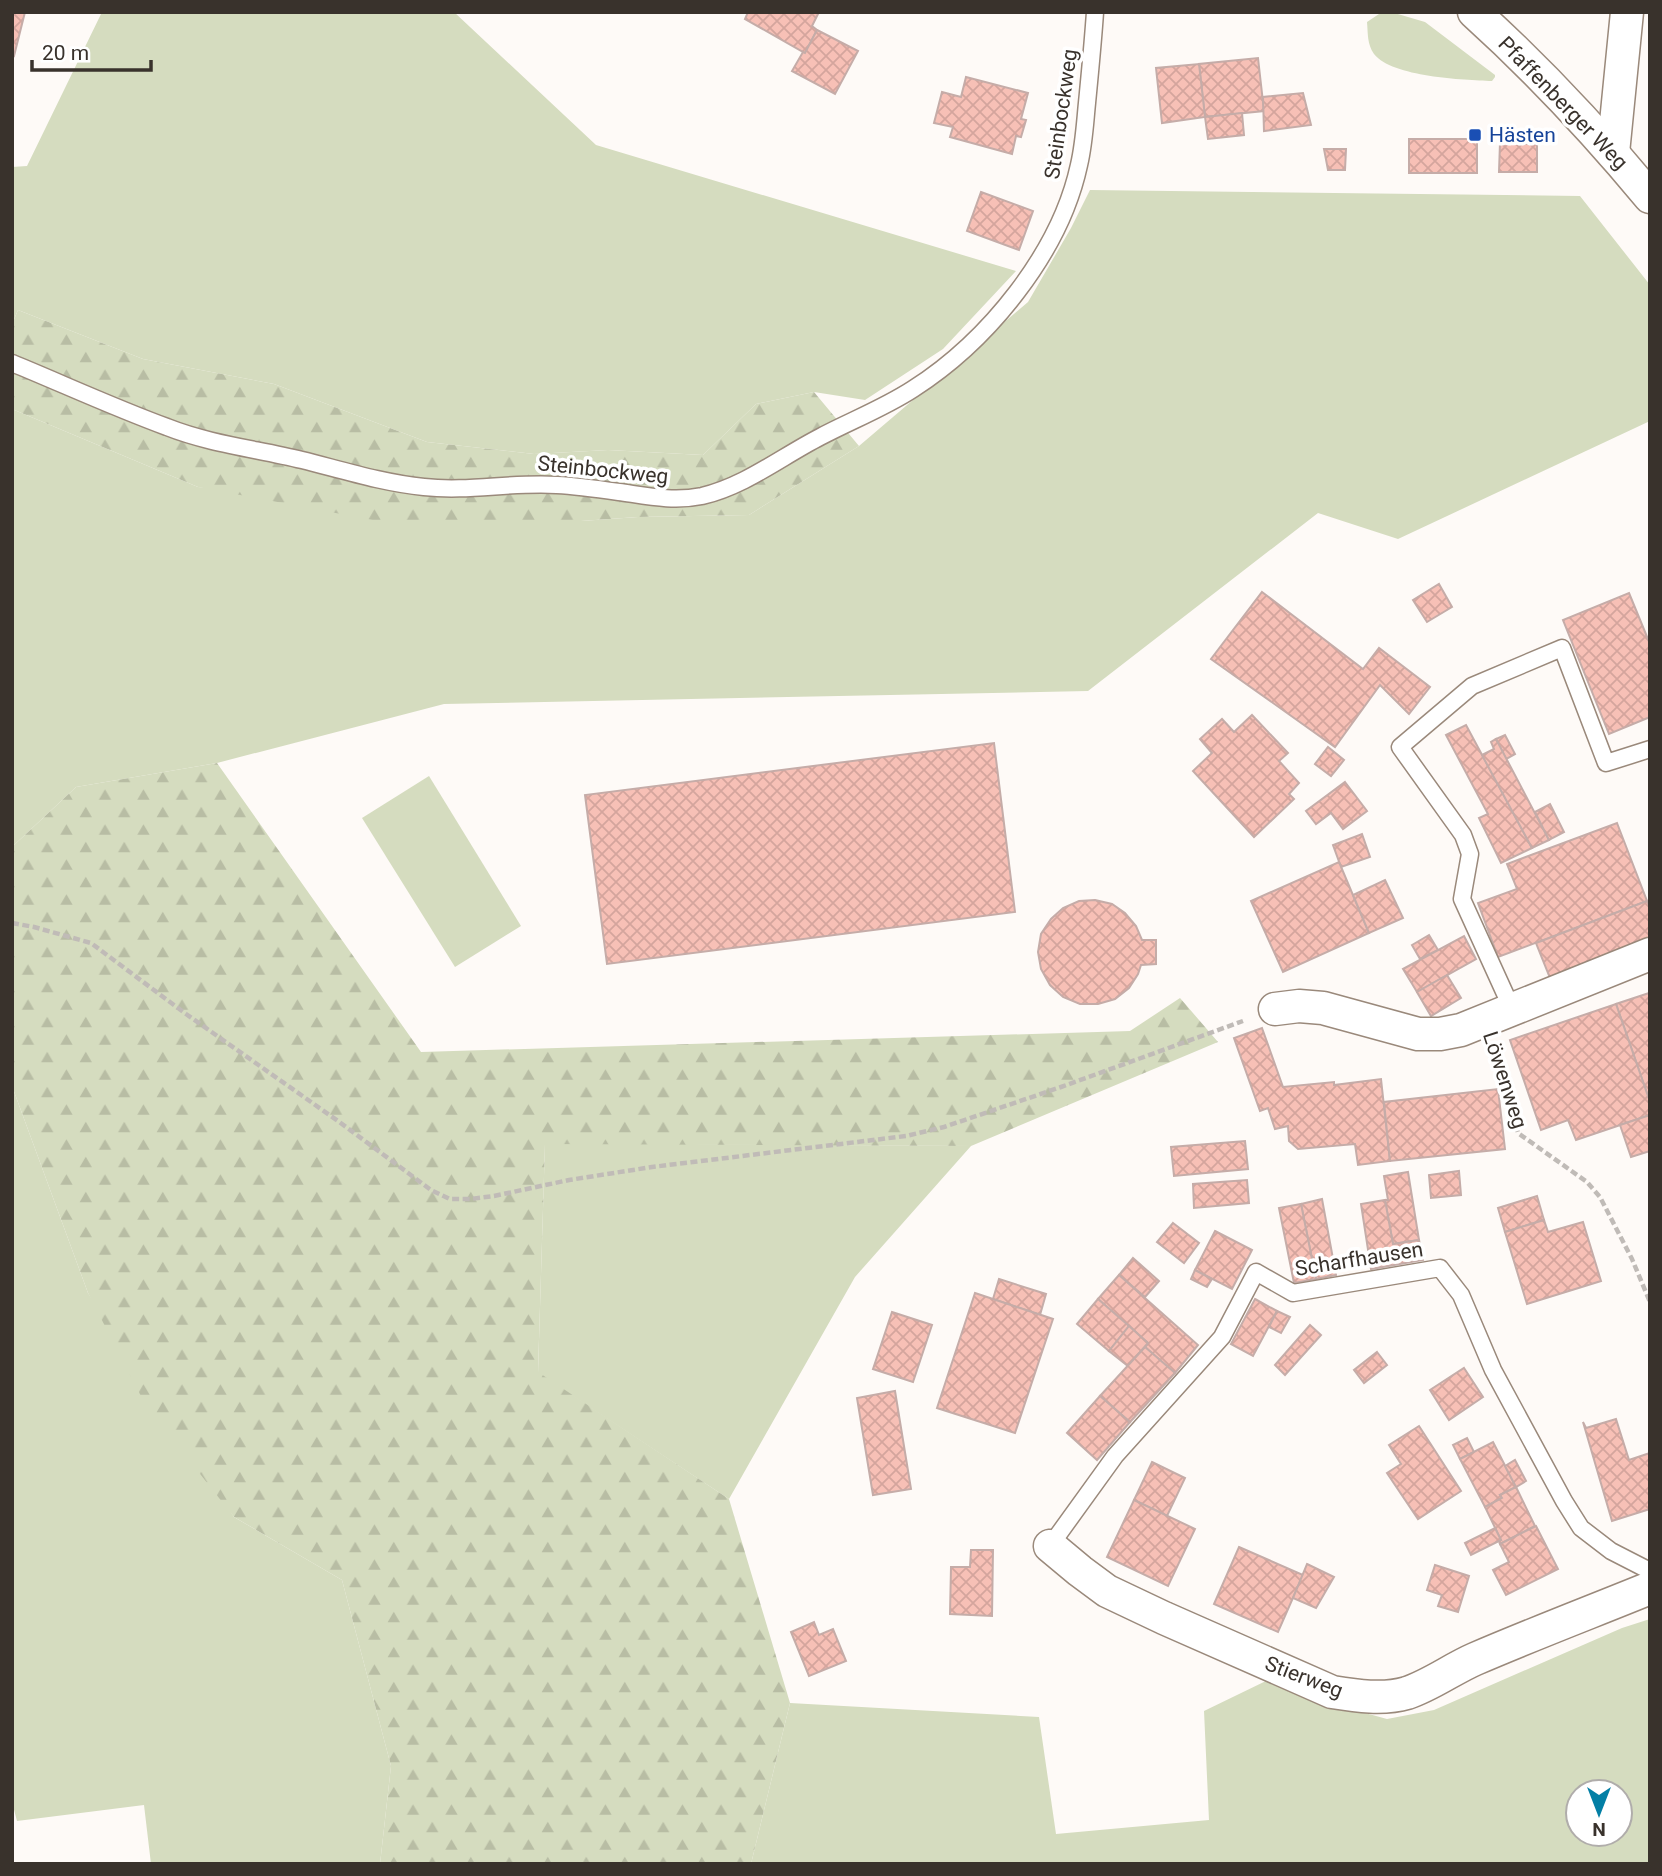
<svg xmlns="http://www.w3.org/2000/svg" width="1662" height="1876" font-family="Roboto,sans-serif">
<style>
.grass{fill:#d5dcbf;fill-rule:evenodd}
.forest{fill:url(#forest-firs)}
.building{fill:url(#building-cross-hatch);stroke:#c5aca8;stroke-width:2}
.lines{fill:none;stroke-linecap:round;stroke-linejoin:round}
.service-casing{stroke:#9a897b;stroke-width:19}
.minor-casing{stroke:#9a897b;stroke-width:35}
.path{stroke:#c0bbb7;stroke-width:4.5;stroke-dasharray:7 3.5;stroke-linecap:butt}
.service{stroke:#fff;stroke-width:16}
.minor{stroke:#fff;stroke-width:32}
.transit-dot{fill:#1a4fb4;stroke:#fff;stroke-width:2.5}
.labels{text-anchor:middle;stroke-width:7;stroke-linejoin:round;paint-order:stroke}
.street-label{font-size:21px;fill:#39322c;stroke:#fff}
.transit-label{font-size:21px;fill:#164399;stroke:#fff;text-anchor:start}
</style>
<defs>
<pattern id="forest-firs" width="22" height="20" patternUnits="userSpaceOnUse" patternTransform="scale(1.75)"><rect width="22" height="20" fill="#d5dcbf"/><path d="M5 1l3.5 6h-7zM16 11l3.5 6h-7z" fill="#b8bda4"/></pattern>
<pattern id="building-cross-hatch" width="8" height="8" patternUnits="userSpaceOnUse" patternTransform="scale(1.75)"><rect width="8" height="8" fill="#f7c0b6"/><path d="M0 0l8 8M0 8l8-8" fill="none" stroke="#d4a59d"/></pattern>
</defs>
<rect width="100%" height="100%" fill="#fefaf7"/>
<g class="grass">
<polygon points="102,12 454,12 596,145 1016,271 943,349 865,400 814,392 756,404 703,455 608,450 534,454 427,442 274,384 143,359 18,310 12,324 12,167 27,166"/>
<path d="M1382 12H1391L1425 22 1495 75V77L1492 81C1464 80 1392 77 1374 54 1367 44 1368 33 1367 22Z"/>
<polygon points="1090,190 1580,196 1650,285 1650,421 1398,539 1318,513 1088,691 444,704 217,763 76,787 12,847 12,409 198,487 581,521 638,517 749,515 859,446 1028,302 1071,228"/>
<polygon points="429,776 521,926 455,967 362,818"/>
<polygon points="12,1086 88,1293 234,1517 342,1580 391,1766 380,1864 151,1864 144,1805 17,1821 12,1802"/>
<polygon points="545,1143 971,1146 855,1277 729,1499 538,1373"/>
<path d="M1650 1619V1864H751L790 1703 1039 1717 1056 1834 1209 1820 1204 1711 1270 1679 1336 1705 1387 1719 1434 1710 1622 1628ZM1578 1792H1620V1834H1578Z"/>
</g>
<g class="forest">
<polygon points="18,310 143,359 274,384 427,442 534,454 608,450 703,455 756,404 814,392 859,446 749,515 638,517 581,521 378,521 198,487 12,409 12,324"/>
<polygon points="217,763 421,1052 1130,1031 1180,998 1218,1042 971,1146 545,1144 538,1372 729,1499 790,1703 751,1864 380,1864 391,1766 342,1580 234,1517 145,1404 88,1293 12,1086 12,847 76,787"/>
</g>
<g class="building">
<polygon points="12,12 25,12 14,56 12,55"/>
<polygon points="748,12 819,12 812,26 817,30 805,53 745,19"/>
<polygon points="817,30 858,51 835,94 792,71 803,52 805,53"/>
<polygon points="1258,58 1264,111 1205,117 1199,64"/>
<polygon points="1199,64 1205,117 1162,123 1156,68"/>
<polygon points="966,77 1028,93 1021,119 1026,120 1021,137 1016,136 1012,154 950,137 953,127 934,123 942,92 961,97"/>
<polygon points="1303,93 1311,125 1264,131 1263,97"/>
<polygon points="1242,113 1244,135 1208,139 1205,117"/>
<rect x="1409" y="139" width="68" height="34"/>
<polygon points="1500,143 1537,144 1537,172 1499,172"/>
<polygon points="1324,149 1346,149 1345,170 1328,170"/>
<polygon points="981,192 1033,211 1019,250 967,231"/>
<polygon points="1439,584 1452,607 1427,622 1413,600"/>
<polygon points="1262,592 1363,669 1379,648 1430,687 1409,714 1380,685 1335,747 1211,659"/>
<polygon points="1629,593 1650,644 1650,717 1609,734 1563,620"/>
<polygon points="1252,715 1288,753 1279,761 1299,783 1289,794 1294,799 1254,837 1193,771 1212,753 1200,739 1222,719 1234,732"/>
<polygon points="1466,725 1532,848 1501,863 1479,818 1488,814 1446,735"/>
<polygon points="1505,735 1515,754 1506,759 1496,739"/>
<polygon points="1496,739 1549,840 1532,848 1482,755 1494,749 1491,742"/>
<polygon points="994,743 1015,912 607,964 585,795"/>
<polygon points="1328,747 1344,760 1331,776 1315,764"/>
<polygon points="1345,782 1367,811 1343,829 1331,813 1316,824 1306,811"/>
<polygon points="1550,804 1564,832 1549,840 1535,812"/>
<polygon points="1617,823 1647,901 1498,957 1478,903 1517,889 1507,864"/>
<polygon points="1362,834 1370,857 1341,867 1333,845"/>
<polygon points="1339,862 1369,933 1283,972 1251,901"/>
<polygon points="1385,880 1403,918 1369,933 1353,895"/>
<polygon points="1095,900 1112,904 1125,913 1136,926 1142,940 1156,940 1156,964 1141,965 1138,974 1129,988 1115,999 1098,1004 1080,1004 1063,997 1050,985 1041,969 1038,952 1041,934 1051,919 1063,908 1079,901"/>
<polygon points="1647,901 1650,907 1650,941 1550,978 1536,943"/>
<polygon points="1429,935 1438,950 1420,959 1412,945"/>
<polygon points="1464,936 1476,959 1417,992 1403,969"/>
<polygon points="1447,975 1461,998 1431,1016 1417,992"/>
<polygon points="1649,993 1650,995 1650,1102 1616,1004"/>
<polygon points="1616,1004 1650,1102 1650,1115 1576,1140 1568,1120 1541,1130 1510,1040"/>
<polygon points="1262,1028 1283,1087 1334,1082 1334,1085 1381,1079 1390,1161 1358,1165 1355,1144 1298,1149 1289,1141 1288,1126 1275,1129 1268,1108 1260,1111 1234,1038"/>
<polygon points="1498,1089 1505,1149 1390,1161 1384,1102"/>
<polygon points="1650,1115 1650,1151 1631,1157 1620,1125"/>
<polygon points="1245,1141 1248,1169 1174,1176 1171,1147"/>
<polygon points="1459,1171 1461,1195 1431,1198 1429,1175"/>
<polygon points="1408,1172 1419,1240 1393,1244 1385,1200 1388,1200 1384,1176"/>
<polygon points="1247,1180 1249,1203 1194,1208 1193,1184"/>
<polygon points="1537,1196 1544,1220 1505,1232 1498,1208"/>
<polygon points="1322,1199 1336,1275 1316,1279 1301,1204"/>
<polygon points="1385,1200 1393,1244 1419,1240 1423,1260 1371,1269 1361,1204"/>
<polygon points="1301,1204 1316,1279 1294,1283 1279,1208"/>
<polygon points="1544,1220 1548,1232 1583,1222 1601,1281 1527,1304 1505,1232"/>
<polygon points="1173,1223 1199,1243 1184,1263 1157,1242"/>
<polygon points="1215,1231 1252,1250 1232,1289 1195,1270"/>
<polygon points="1133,1258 1159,1281 1145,1297 1119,1275"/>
<polygon points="1195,1270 1212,1279 1207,1287 1191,1279"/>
<polygon points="1119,1275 1198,1345 1175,1373 1145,1347 1148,1343 1098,1299"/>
<polygon points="999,1279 1046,1294 1040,1315 993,1299"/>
<polygon points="975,1293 1053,1319 1015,1433 937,1408"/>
<polygon points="1098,1299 1129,1326 1109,1351 1077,1324"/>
<polygon points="1255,1299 1277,1311 1253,1356 1231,1344"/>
<polygon points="1277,1311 1290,1317 1281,1333 1269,1327"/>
<polygon points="892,1312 932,1325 913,1382 873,1369"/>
<polygon points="1310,1325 1321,1335 1285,1375 1275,1365"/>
<polygon points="1129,1326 1148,1343 1128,1366 1109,1351"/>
<polygon points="1145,1347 1175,1373 1130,1422 1100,1396"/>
<polygon points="1377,1352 1387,1365 1364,1383 1354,1370"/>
<polygon points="1464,1368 1483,1397 1449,1420 1430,1390"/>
<polygon points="895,1391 911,1489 873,1495 857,1398"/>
<polygon points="1100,1396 1130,1422 1097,1460 1067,1433"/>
<polygon points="1616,1419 1629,1460 1650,1453 1650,1509 1612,1521 1583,1422 1586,1428"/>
<polygon points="1419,1426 1461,1491 1418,1519 1387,1473 1401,1464 1389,1445"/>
<polygon points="1467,1438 1474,1452 1460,1459 1453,1445"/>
<polygon points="1493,1442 1516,1487 1500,1495 1502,1498 1485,1507 1460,1459"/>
<polygon points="1515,1460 1526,1481 1516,1487 1505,1466"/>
<polygon points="1152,1462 1185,1478 1167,1516 1134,1500"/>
<polygon points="1516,1487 1535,1526 1500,1544 1499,1541 1501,1540 1485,1507 1502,1498 1500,1495"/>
<polygon points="1134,1500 1195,1529 1168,1586 1107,1557"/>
<polygon points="1536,1526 1558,1569 1506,1595 1493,1570 1509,1562 1500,1544"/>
<polygon points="1495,1528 1501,1540 1471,1555 1465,1543"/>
<polygon points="1239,1547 1303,1575 1278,1632 1214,1604"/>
<polygon points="971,1550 993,1550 992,1616 950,1614 951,1567 970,1567"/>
<polygon points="1307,1564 1334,1577 1316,1608 1293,1598"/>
<polygon points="1435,1565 1469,1576 1458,1612 1438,1606 1442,1595 1427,1590"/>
<polygon points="814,1622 819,1635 833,1629 846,1661 809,1676 791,1632"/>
</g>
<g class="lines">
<g class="service-casing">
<g id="service">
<path d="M12 363C63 384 115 408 167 427 210 444 257 449 302 460 342 470 383 483 424 487 468 492 512 482 557 485 577 486 598 489 619 492 647 496 673 502 702 496 745 486 781 457 820 437 850 421 884 408 913 389 988 341 1060 253 1079 165 1084 144 1085 123 1087 103 1090 72 1093 42 1095 12"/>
<polyline points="1512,1009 1462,899 1470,854 1463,835 1400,747 1472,686 1562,648 1606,763 1650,749"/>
<polyline points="1050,1546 1115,1456 1222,1337 1256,1272 1293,1293 1440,1268 1461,1295 1493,1370 1564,1501 1581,1528 1611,1551 1650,1571"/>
</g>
</g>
<g class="minor-casing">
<g id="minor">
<path d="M1474 12C1536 68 1596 132 1650 197"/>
<polyline points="1613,153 1627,12"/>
<polyline points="1275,1009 1299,1006 1323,1008 1418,1034 1440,1034 1461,1030 1650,954"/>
<path d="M1050 1546 1080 1571 1107 1591 1164 1618 1332 1692C1357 1696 1383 1700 1407 1693 1431 1685 1452 1669 1475 1659 1533 1634 1591 1612 1650 1588"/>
</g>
</g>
<g class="path">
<polyline points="12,923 34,927 91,943 186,1014 338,1121 431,1190 450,1199 470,1199 494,1196 569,1180 652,1167 906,1136 944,1127 1061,1087 1243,1021"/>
<polyline points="1497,1054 1518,1133 1587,1182 1600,1197 1632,1259 1650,1302"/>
</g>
<use href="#service" class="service"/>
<use href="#minor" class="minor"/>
</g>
<rect class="transit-dot" x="1468" y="128" width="14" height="14" rx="3.5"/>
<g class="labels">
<g class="street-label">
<text transform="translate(1563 103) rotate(46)" y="7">Pfaffenberger Weg</text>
<text transform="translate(1061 114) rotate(-82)" y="7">Steinbockweg</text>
<text transform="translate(603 470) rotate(6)" y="7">Steinbockweg</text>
<text transform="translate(1505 1080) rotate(72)" y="7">Löwenweg</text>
<text transform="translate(1359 1259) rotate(-9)" y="7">Scharfhausen</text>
<text transform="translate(1304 1677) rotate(21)" y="7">Stierweg</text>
</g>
<g class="transit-label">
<text x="1489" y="142">Hästen</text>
</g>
</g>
<rect width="1662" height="1876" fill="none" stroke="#39322c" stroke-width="28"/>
<g transform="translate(1599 1813) rotate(180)"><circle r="33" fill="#ffffff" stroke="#b0adab" stroke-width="2"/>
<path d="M0-5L12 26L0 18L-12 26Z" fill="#037fa5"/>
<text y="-10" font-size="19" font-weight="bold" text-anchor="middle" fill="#39322c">N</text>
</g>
<path d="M32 60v10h119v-10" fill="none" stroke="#39322c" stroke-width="3.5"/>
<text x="42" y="60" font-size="21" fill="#39322c" stroke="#ffffff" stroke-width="5" paint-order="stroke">20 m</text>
</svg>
